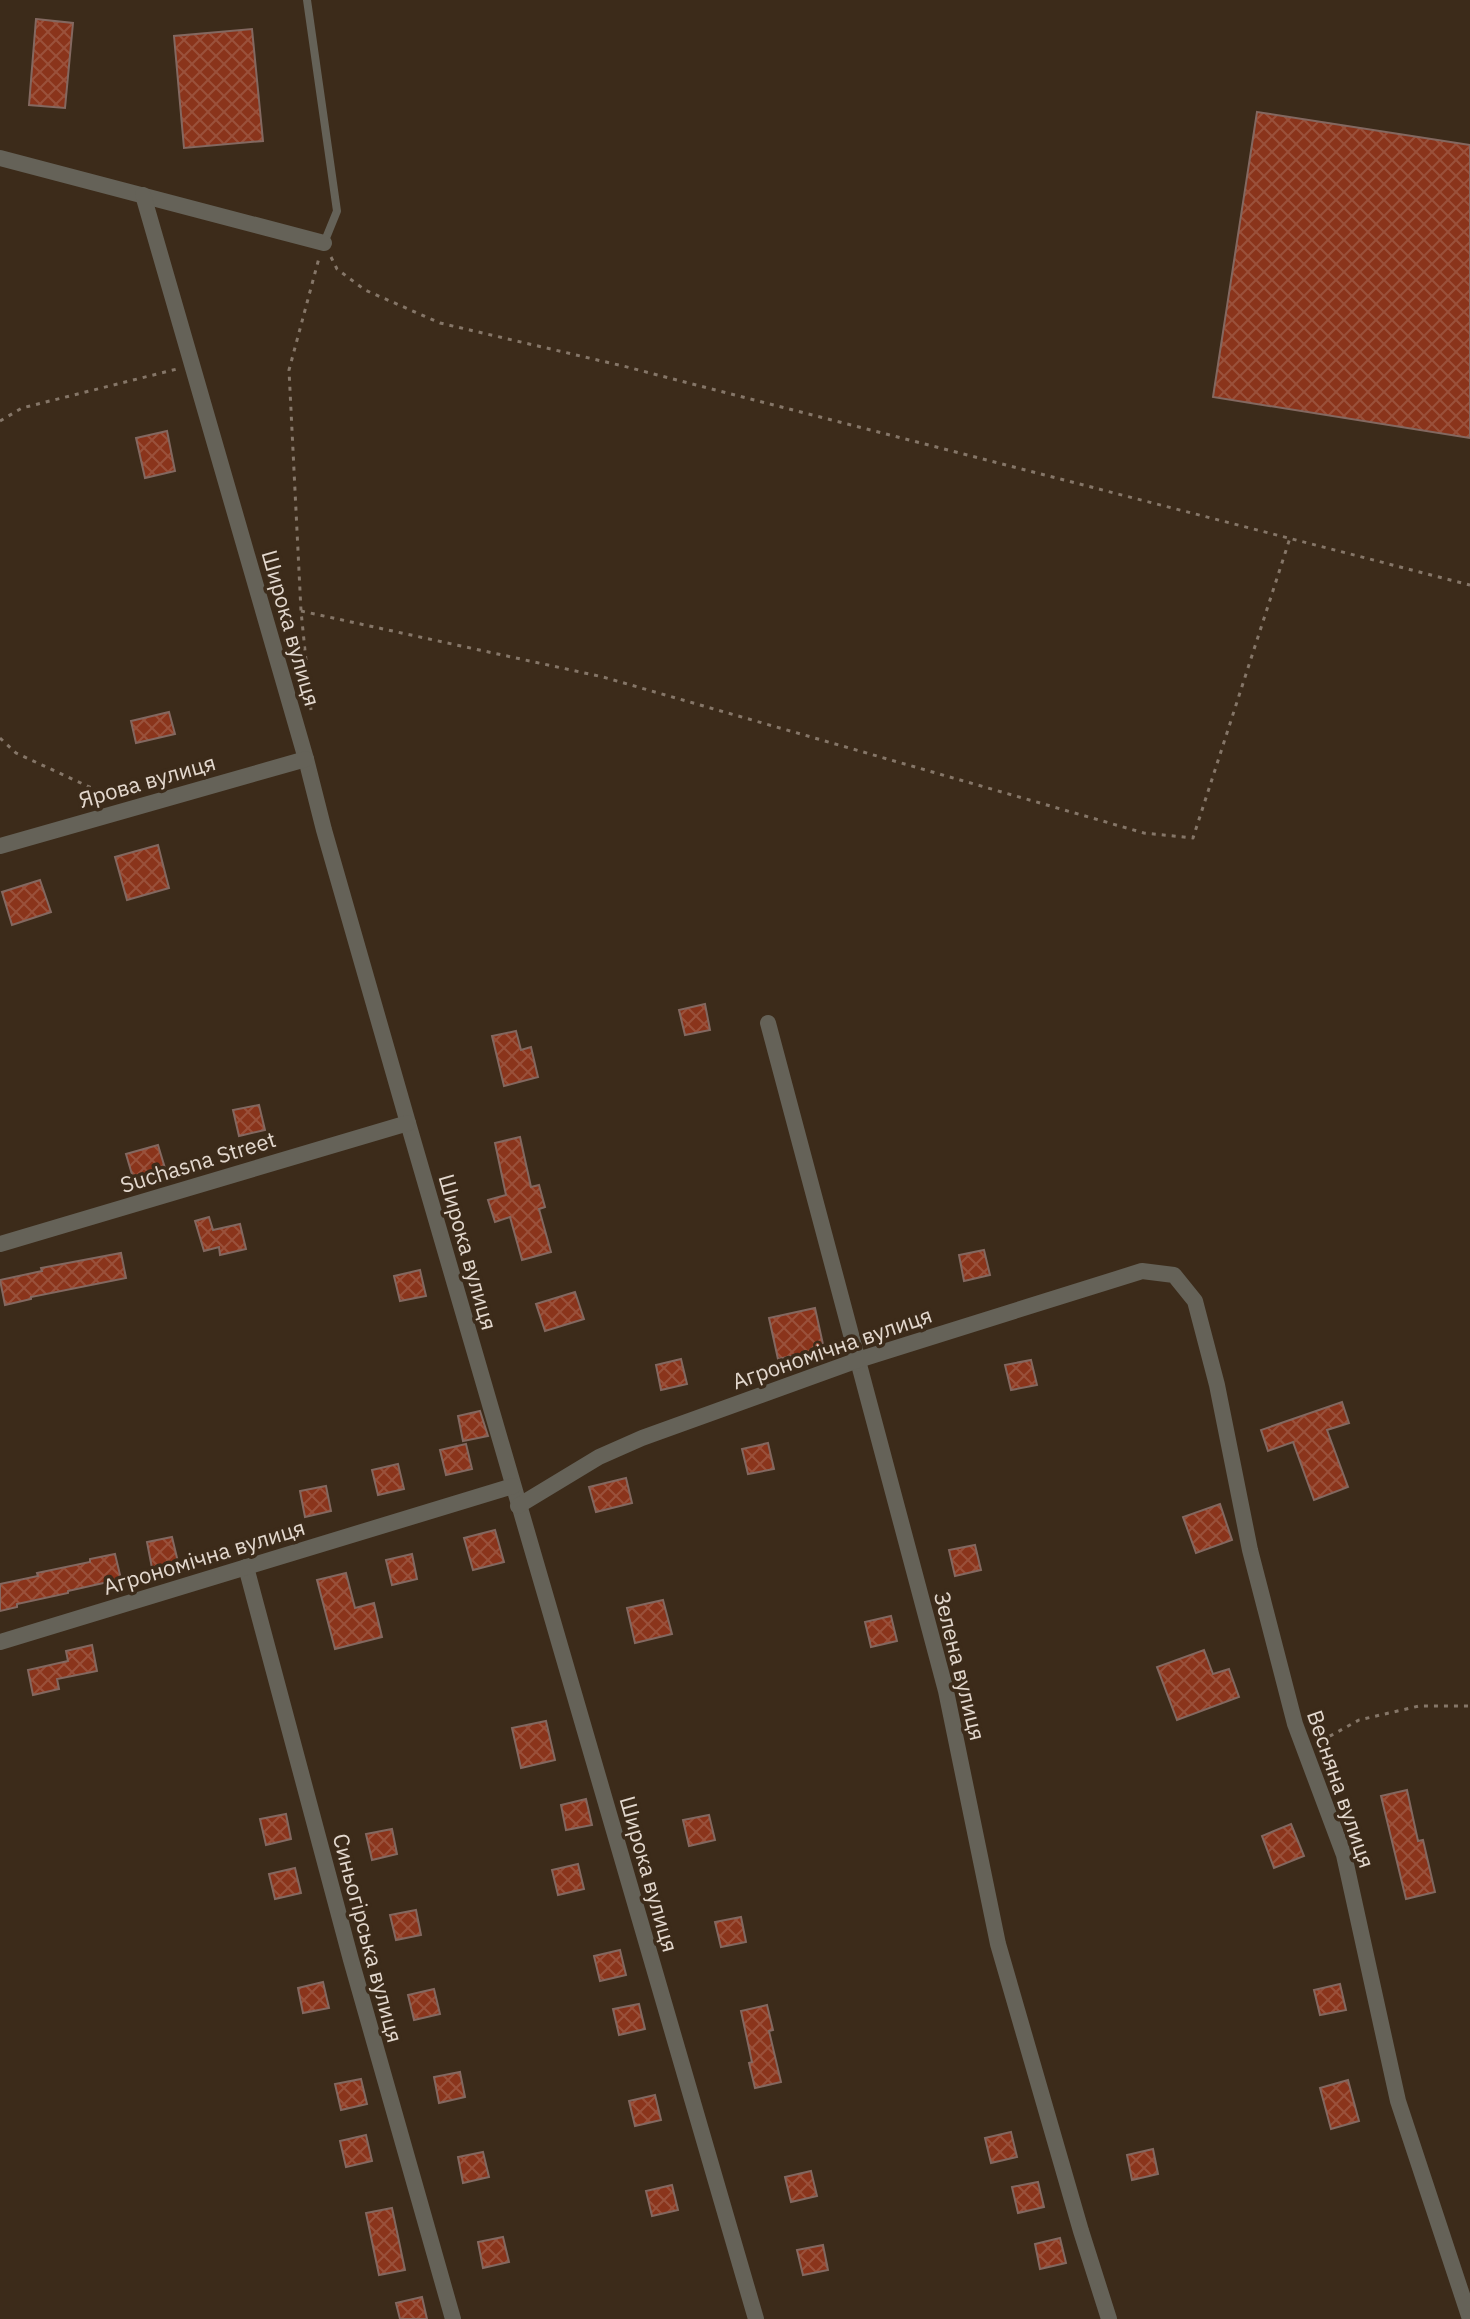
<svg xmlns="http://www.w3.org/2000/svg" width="1470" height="2319" font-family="'IBM Plex Sans',sans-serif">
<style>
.building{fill:url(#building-cross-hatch);stroke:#836860;stroke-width:2}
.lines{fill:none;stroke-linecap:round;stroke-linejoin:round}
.path{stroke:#857668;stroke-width:3;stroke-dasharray:4 6;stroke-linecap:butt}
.service{stroke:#656258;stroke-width:8}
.minor{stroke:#656258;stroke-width:16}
.labels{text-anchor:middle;stroke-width:7;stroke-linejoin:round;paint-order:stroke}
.street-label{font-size:22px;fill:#e3d8ce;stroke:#3c2b1a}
</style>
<defs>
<pattern id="building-cross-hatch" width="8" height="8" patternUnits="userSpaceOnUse" patternTransform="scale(2)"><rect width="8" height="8" fill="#8a341b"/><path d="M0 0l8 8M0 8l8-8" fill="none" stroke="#9a513b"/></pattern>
</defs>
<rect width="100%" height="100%" fill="#3c2b1a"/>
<g class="building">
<polygon points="36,19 73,23 65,108 29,105"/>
<polygon points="252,29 263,141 184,148 174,36"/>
<polygon points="1257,112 1470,145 1470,438 1213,397"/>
<polygon points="167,431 175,471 145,478 136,438"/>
<polygon points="169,712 175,734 136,743 131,721"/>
<polygon points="158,845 169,888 127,900 115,857"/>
<polygon points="40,880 51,912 12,925 2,892"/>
<polygon points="705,1004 710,1030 685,1035 679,1010"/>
<polygon points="516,1031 521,1050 531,1047 538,1077 504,1086 492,1036"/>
<polygon points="259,1105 265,1130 239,1136 233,1110"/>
<polygon points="520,1137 531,1187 539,1185 545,1207 539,1209 551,1252 522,1260 510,1217 495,1222 488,1200 506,1195 495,1143"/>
<polygon points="158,1145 168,1178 136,1188 126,1154"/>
<polygon points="209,1217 213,1230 240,1224 246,1249 220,1255 219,1247 204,1251 195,1221"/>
<polygon points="984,1250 990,1275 964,1281 959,1255"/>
<polygon points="121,1253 126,1278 31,1297 31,1299 5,1305 0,1280 42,1271 41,1268"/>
<polygon points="420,1270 426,1296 400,1301 394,1276"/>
<polygon points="575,1292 584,1319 545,1331 536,1304"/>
<polygon points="815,1308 824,1349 778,1359 769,1318"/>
<polygon points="681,1359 687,1384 661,1390 656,1365"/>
<polygon points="1031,1360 1037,1385 1011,1390 1005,1365"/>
<polygon points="1342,1402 1349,1423 1327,1430 1348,1487 1314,1500 1293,1442 1268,1451 1261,1430"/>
<polygon points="480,1411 488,1436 463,1441 458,1416"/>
<polygon points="768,1443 774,1469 748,1474 742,1449"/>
<polygon points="466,1444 472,1469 446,1475 440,1450"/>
<polygon points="398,1464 404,1489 378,1495 372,1470"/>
<polygon points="626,1478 632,1503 596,1512 589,1487"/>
<polygon points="326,1486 331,1511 305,1517 300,1491"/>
<polygon points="1220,1504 1232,1540 1196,1553 1183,1517"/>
<polygon points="495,1530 504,1562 473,1570 464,1538"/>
<polygon points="172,1537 178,1562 152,1568 147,1542"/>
<polygon points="975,1545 981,1570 955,1576 949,1550"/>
<polygon points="115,1554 121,1579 68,1591 68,1593 17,1604 17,1607 0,1611 0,1584 38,1576 37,1573 90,1562 90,1559"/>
<polygon points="412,1554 417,1579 392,1585 386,1560"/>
<polygon points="346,1573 355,1608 374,1603 382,1637 335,1649 317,1580"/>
<polygon points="663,1600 672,1634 635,1643 627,1608"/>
<polygon points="891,1616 897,1641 871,1647 865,1622"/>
<polygon points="92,1645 97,1671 57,1679 59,1689 33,1695 28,1670 68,1661 66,1651"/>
<polygon points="1204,1650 1213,1674 1229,1669 1239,1697 1177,1720 1157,1667"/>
<polygon points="546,1721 555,1760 521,1768 512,1728"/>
<polygon points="1407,1790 1418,1841 1423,1840 1435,1892 1406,1899 1381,1796"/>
<polygon points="586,1799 592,1825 566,1830 561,1805"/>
<polygon points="286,1814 291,1839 266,1845 260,1819"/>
<polygon points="709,1815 715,1840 689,1846 683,1820"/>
<polygon points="1291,1824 1304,1856 1274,1868 1262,1836"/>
<polygon points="392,1829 397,1854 372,1860 366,1834"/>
<polygon points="578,1864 584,1889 558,1895 552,1870"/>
<polygon points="295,1868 301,1893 275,1899 269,1874"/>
<polygon points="416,1910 421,1935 396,1940 390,1915"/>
<polygon points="741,1917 746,1942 721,1947 715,1922"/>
<polygon points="620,1950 626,1975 600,1981 594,1956"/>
<polygon points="323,1982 329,2008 303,2013 298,1988"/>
<polygon points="1340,1984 1346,2010 1320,2015 1314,1990"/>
<polygon points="434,1989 440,2014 414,2020 408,1995"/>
<polygon points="639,2004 645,2029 619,2035 613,2009"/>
<polygon points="767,2005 773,2030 769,2031 781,2082 755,2088 749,2063 752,2062 741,2011"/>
<polygon points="460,2072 465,2097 439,2103 434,2077"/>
<polygon points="361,2079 367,2104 341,2110 335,2084"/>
<polygon points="1348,2080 1359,2121 1331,2129 1320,2088"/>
<polygon points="655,2095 661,2120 635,2126 629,2101"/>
<polygon points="1011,2132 1017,2157 991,2163 985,2138"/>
<polygon points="366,2135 372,2161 346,2167 340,2141"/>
<polygon points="1153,2149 1158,2174 1132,2180 1127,2155"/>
<polygon points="483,2152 489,2177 463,2183 458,2157"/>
<polygon points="811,2171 817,2196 791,2202 785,2177"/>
<polygon points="1038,2182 1044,2207 1018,2213 1012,2187"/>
<polygon points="672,2185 678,2210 652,2216 646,2191"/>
<polygon points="392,2208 405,2270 379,2275 366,2213"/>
<polygon points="503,2237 509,2262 483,2268 478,2242"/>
<polygon points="1060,2238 1066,2263 1040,2269 1035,2244"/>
<polygon points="823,2245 828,2270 803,2275 797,2250"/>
<polygon points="422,2297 427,2319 400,2319 396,2303"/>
</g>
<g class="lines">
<g class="path">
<polyline points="331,257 337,269 365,290 440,323 623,366 1470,585"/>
<polyline points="0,421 22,408 177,369"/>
<polyline points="301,611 603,677 1144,833 1193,838 1290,538"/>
<polyline points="311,710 301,611 289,370 319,258"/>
<polyline points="0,738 16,753 109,796"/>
<polyline points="1321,1741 1359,1720 1419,1706 1470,1706"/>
</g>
<polyline class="service" points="307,0 337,211 324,243"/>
<g class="minor">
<polyline points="0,158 324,243"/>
<polyline points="143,195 306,759 324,830 408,1123 756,2319"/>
<polyline points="0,846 306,759"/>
<polyline points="768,1023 946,1691 998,1944 1081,2231 1109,2319"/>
<polyline points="0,1244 408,1123"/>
<polyline points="518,1506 599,1457 642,1438 858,1360 1142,1271 1174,1275 1195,1301 1217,1385 1250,1550 1295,1724 1344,1855 1398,2101 1470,2319"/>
<polyline points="246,1567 351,1960 453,2319"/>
<polyline points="0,1642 513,1486"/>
</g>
</g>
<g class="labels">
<g class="street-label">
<text transform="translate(291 628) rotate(74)" y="8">Широка вулиця</text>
<text transform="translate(147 781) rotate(-16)" y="8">Ярова вулиця</text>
<text transform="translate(198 1162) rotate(-17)" y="8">Suchasna Street</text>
<text transform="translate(468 1252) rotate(74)" y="8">Широка вулиця</text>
<text transform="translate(832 1348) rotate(-19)" y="8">Агрономічна вулиця</text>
<text transform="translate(204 1557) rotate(-17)" y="8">Агрономічна вулиця</text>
<text transform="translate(960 1666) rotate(76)" y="8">Зелена вулиця</text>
<text transform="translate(1341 1789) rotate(71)" y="8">Весняна вулиця</text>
<text transform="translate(649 1874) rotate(74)" y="8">Широка вулиця</text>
<text transform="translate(368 1938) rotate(75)" y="8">Синьогірська вулиця</text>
</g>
</g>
</svg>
